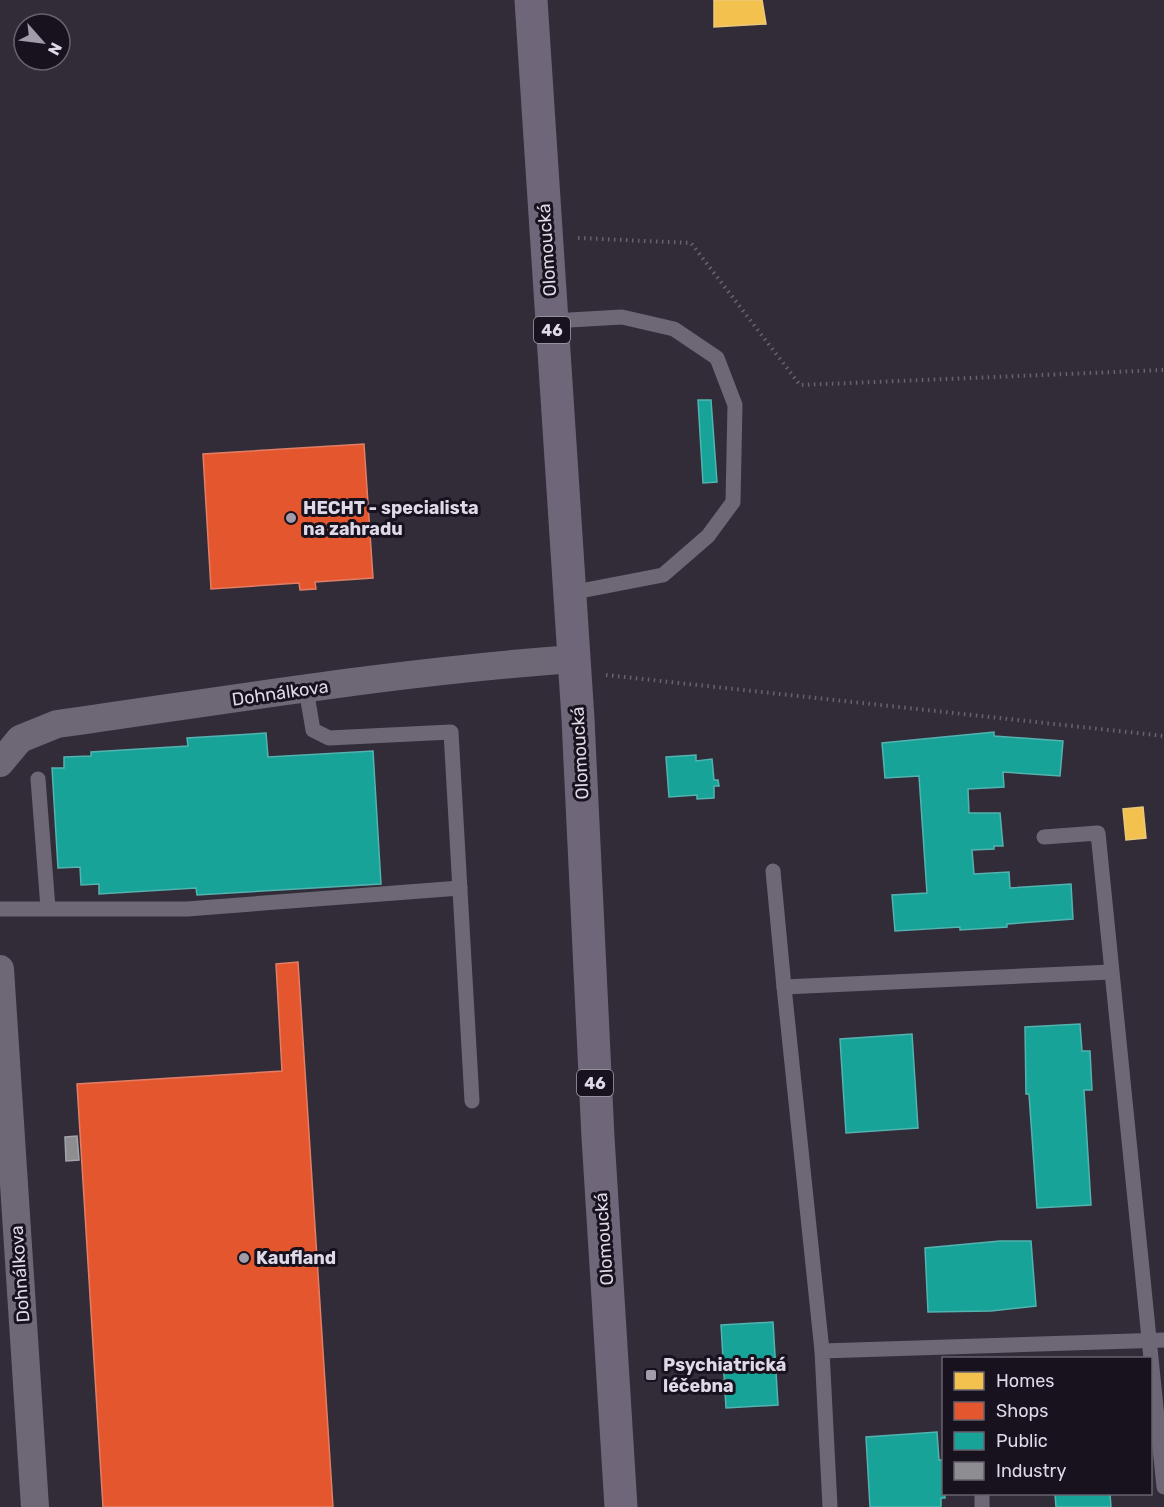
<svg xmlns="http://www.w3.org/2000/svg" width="1164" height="1507" font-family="Rubik,sans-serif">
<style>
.homes{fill:#f2c14e;stroke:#ecc87c;stroke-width:1.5}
.shops{fill:#e4572e;stroke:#e27e66;stroke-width:1.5}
.public{fill:#17a398;stroke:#53b3b0;stroke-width:1.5}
.industry{fill:#8d8d92;stroke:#a5a4ac;stroke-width:1.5}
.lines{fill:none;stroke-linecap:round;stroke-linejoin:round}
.path{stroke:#696370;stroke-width:4;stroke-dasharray:1.5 4.5;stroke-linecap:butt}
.service{stroke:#6e6776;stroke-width:15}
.minor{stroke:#6e6776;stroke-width:28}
.primary{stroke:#6f6779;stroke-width:33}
.poi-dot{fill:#a29caa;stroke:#17121d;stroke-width:2}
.labels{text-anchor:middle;stroke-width:6;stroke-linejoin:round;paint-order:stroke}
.shield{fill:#17121d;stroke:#a29daa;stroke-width:1.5}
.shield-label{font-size:16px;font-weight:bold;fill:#ded8e7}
.street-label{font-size:18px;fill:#ded8e7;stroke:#17121d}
.poi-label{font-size:18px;font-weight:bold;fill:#ded8e7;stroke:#17121d;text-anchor:start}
</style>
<rect width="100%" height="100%" fill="#322c38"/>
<g class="homes">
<polygon points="714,0 762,0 766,24 714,27"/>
<polygon points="1143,807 1146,838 1126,840 1123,809"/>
</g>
<g class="shops">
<polygon points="364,444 373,578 315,582 316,589 300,590 299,583 211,589 203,454"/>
<polygon points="298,962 333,1507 103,1507 77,1084 282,1071 276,964"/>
</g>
<g class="public">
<polygon points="698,400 711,400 717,482 703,483"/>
<polygon points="994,732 994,736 1063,741 1060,776 1003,772 1004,787 968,789 969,813 1000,813 1003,846 994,846 994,849 972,850 974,874 1009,872 1010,888 1071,884 1073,919 1007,924 1007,927 960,930 960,927 895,931 892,895 927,893 919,776 885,778 882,743"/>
<polygon points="266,733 268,757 373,751 381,884 197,895 196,888 99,894 99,884 81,885 80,867 58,868 52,768 64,768 64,757 91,756 91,752 188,746 187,738"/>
<polygon points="696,755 696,761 712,759 714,780 718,780 719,786 714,786 714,798 697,799 697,795 669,797 666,757"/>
<polygon points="1080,1024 1082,1051 1090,1051 1092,1090 1084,1090 1091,1205 1037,1208 1029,1094 1026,1094 1025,1027"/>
<polygon points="912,1034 918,1128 846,1133 840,1039"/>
<polygon points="1000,1241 1031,1241 1036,1306 991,1311 928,1312 925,1248"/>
<polygon points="773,1322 778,1405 726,1408 721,1325"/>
<polygon points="937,1432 939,1460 943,1460 945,1498 941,1498 941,1507 870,1507 866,1437"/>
<polygon points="1055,1494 1110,1494 1111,1507 1056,1507"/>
</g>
<polygon class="industry" points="77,1136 79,1160 66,1161 65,1137"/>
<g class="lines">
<g class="path">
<polyline points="578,238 691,243 800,385 1164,370"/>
<polyline points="606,675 1164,736"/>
</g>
<g class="service">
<polyline points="552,321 622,317 674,329 717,358 735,405 733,502 708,536 663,575 570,593"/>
<polyline points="306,689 313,730 329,738 451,732 472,1101"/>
<polyline points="38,779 48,908"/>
<polyline points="1044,837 1098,833 1164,1487"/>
<polyline points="773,871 784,987"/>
<polyline points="0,909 187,909 460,888"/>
<polyline points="822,1351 784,987 1111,972"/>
<polyline points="982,1494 982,1507"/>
<polyline points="830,1507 822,1351 1164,1340"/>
</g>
<g class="minor">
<path d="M0 763 20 739 57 724C228 700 401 671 574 659"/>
<polyline points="0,969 35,1507"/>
</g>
<polyline class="primary" points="531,0 578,719 598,1137 621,1507"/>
</g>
<g class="poi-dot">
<circle cx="291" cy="518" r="6"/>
<circle cx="244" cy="1258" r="6"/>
<rect x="645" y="1369" width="12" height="12" rx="3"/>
</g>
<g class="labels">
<g class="shield">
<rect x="534" y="317" width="36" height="26" rx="4.5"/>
<rect x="577" y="1070" width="36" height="26" rx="4.5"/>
</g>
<g class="shield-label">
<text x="552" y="336">46</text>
<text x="595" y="1089">46</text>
</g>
<g class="street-label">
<text transform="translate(547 250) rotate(-94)" y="6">Olomoucká</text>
<text transform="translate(280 693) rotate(-8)" y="6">Dohnálkova</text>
<text transform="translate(580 753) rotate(-93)" y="6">Olomoucká</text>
<text transform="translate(604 1239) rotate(-94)" y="6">Olomoucká</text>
<text transform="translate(20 1274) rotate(-94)" y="6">Dohnálkova</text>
</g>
<g class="poi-label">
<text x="303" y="514">HECHT - specialista<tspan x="303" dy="21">na zahradu</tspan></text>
<text x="256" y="1264">Kaufland</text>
<text x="663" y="1371">Psychiatrická<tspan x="663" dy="21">léčebna</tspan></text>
</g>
</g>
<rect x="942" y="1357" width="210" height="138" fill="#17121d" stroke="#67616e" stroke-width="1.5"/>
<rect x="954" y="1372" width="30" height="18" fill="#f2c14e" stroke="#67616e" stroke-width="1.5"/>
<text x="996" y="1387" font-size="18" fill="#ded8e7">Homes</text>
<rect x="954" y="1402" width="30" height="18" fill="#e4572e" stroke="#67616e" stroke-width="1.5"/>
<text x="996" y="1417" font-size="18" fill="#ded8e7">Shops</text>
<rect x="954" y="1432" width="30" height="18" fill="#17a398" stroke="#67616e" stroke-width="1.5"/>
<text x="996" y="1447" font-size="18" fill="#ded8e7">Public</text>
<rect x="954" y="1462" width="30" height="18" fill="#8d8d92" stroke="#67616e" stroke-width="1.5"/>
<text x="996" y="1477" font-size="18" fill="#ded8e7">Industry</text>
<g transform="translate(42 42) rotate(118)"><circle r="28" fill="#17121d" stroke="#67616e" stroke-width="1.5"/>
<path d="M0-4.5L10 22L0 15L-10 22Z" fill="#a29caa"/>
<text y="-9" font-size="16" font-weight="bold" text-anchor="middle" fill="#ded8e7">N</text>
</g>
</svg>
